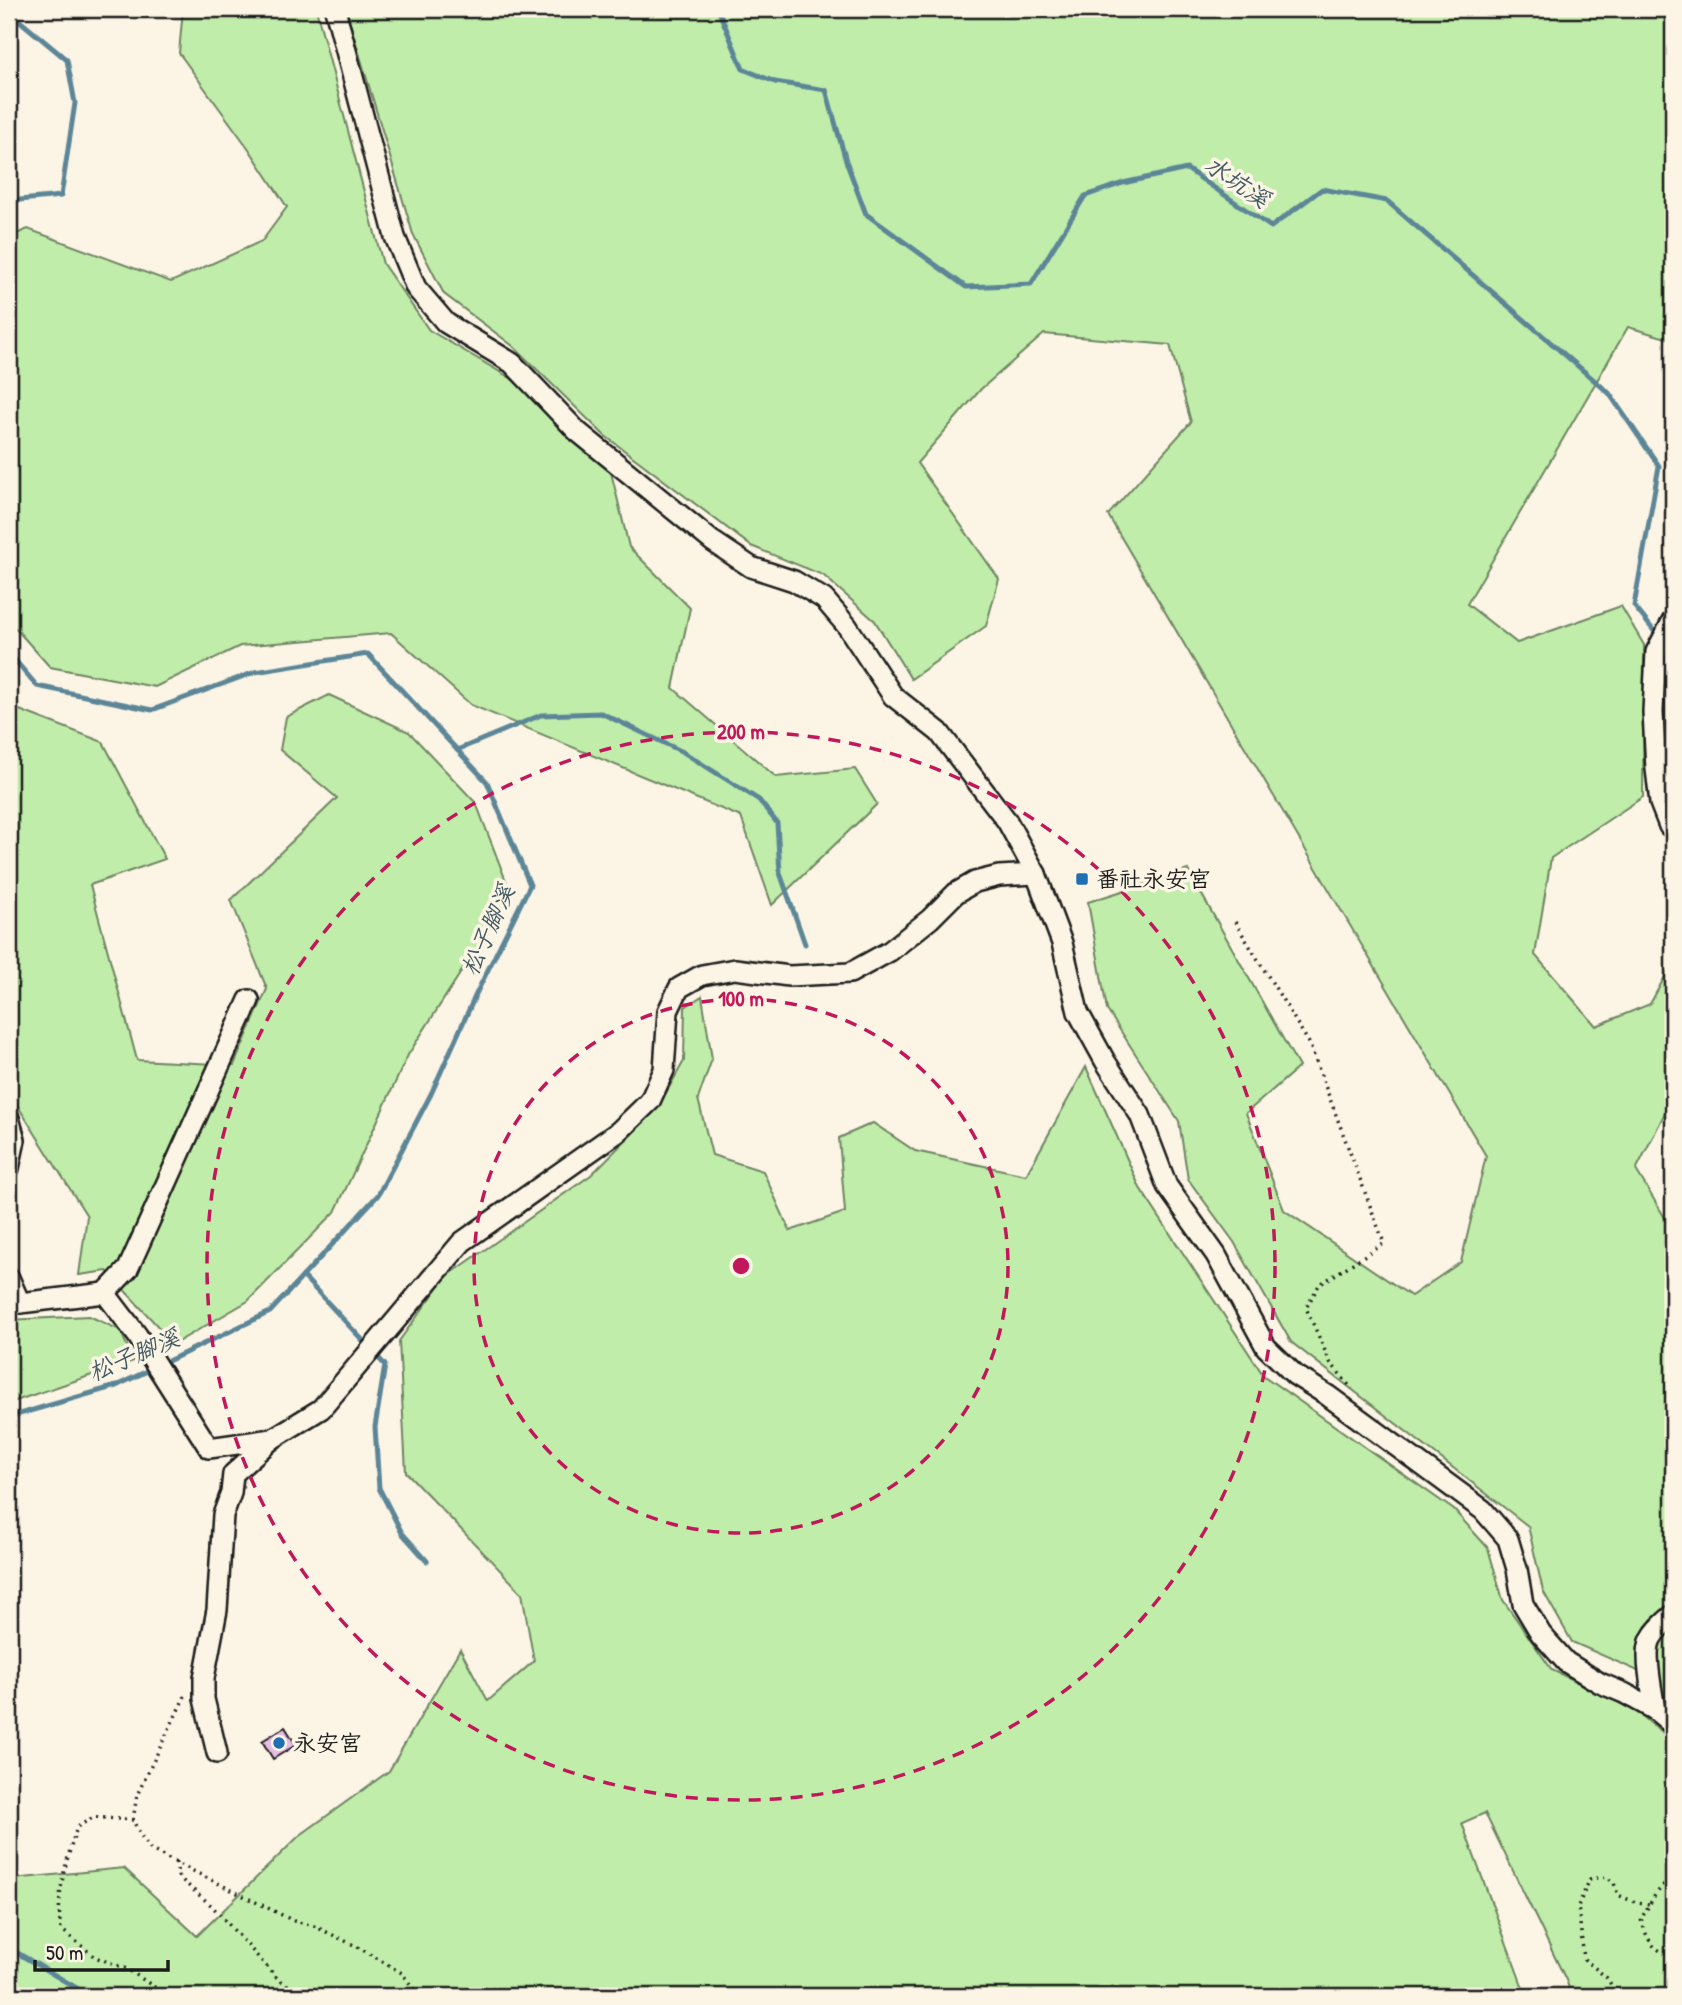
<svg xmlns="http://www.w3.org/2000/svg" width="1682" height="2005" font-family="'Patrick Hand','LXGW WenKai TC',sans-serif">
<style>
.green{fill:#c1edaa;stroke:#6e8463;stroke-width:2}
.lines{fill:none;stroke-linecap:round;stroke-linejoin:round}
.stream{stroke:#5c8697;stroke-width:5}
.building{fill:#e6bde4;stroke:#1c1c1c;stroke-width:2}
.minor-casing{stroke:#1c1c1c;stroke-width:24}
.path{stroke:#1c1c1c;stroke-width:3.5;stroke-dasharray:2 5;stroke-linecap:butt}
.minor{stroke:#fcf5e5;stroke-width:19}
.ring{fill:none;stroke:#c2185b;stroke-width:3.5;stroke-dasharray:12 9}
.poi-dot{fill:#1f6fb2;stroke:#fcf5e5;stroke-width:2.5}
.labels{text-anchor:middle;stroke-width:7;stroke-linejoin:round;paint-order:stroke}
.poi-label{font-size:23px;fill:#1c1c1c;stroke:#fcf5e5;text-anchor:start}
.water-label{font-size:24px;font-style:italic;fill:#415a64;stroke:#fcf5e5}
.centre{fill:#c2185b;stroke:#fcf5e5;stroke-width:3.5}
.ring-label{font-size:21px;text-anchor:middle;font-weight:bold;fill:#c2185b;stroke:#fcf5e5;stroke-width:7;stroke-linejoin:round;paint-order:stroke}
</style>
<rect width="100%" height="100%" fill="#fcf5e5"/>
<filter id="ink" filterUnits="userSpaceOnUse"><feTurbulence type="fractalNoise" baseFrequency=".0143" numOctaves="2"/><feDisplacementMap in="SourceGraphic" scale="14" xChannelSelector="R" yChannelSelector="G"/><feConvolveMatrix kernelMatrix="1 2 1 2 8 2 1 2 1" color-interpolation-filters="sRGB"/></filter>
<g filter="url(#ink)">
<g class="green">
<polygon points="183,9 316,9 383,264 429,330 512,379 611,472 629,547 690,608 673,688 776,777 855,769 877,804 772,905 741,817 471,705 391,633 240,646 155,687 50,667 9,621 9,237 28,229 171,282 262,241 287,207 249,149 179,53"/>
<polygon points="346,9 1673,9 1673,340 1628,327 1467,604 1517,643 1621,606 1644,645 1643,797 1551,858 1535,955 1596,1026 1650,1004 1673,962 1673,1097 1636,1170 1673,1231 1673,1702 1636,1670 1572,1642 1543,1591 1528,1526 1291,1342 1234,1242 1188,1179 1179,1121 1107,1010 1088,902 1188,870 1299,1067 1246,1113 1284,1210 1411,1296 1461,1262 1486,1156 1108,515 1191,422 1170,345 1044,334 981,389 917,463 999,579 986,626 911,679 875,621 823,575 751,546 604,435 513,346 444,294 413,234"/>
<polygon points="9,63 16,70 16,141 9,146"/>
<polygon points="329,695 409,732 476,803 511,894 408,1055 335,1212 248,1301 174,1344 107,1271 79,1275 87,1216 9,1092 9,706 103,742 165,859 90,885 137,1060 234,1065 267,989 231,900 337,798 280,750 286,717"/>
<polygon points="702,996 712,1059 698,1099 712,1155 763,1171 790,1231 845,1212 839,1138 873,1123 915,1151 1026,1175 1086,1067 1140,1188 1264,1376 1454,1510 1488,1548 1503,1600 1552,1670 1636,1711 1673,1742 1673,1996 1572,1996 1566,1980 1485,1813 1462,1823 1526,1996 9,1996 9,1885 13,1879 124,1868 197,1936 299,1836 389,1771 460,1649 488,1701 534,1661 522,1593 406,1472 399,1341 446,1277 591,1175 657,1109 684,1061 685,1007"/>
<polygon points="89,1316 120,1330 134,1361 9,1403 9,1320"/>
</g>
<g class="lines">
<g class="stream">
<polyline points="718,9 743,69 775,82 826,90 846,161 866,214 966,287 1031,284 1085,196 1123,183 1187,169 1271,227 1322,189 1387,201 1609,393 1659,466 1634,606 1658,636"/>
<polyline points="9,12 67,60 75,103 61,196 9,201"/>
<polyline points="1664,644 1673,655"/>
<polyline points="9,653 37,686 152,710 255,672 368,654 487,782 530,885 476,994 431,1094 378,1195 270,1312 116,1386 9,1417"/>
<polyline points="457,750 541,715 601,713 683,752 759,800 777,823 780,873 805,944"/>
<polyline points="303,1276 368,1346"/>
<polyline points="374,1353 385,1365 375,1427 379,1488 402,1533 427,1561"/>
<polyline points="9,1948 90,1996"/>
</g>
</g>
<polygon class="building" points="285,1727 296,1745 273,1759 262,1741"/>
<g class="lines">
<g class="minor-casing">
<g id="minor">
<polyline points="335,9 395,237 416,288 446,323 512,363 577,431 712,541 751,567 794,581 824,599 847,626 893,696 939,732 1007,821 1036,874 1062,943 1078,1012 1105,1061 1140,1115 1167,1186 1216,1255 1266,1347 1295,1375 1327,1395 1483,1510 1508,1539 1517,1569 1523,1604 1541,1634 1566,1662 1600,1683 1624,1693 1655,1710 1673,1725"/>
<polyline points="1673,620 1656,652 1653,712 1656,769 1660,803 1669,826 1673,827"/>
<polyline points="9,1118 15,1140 9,1168"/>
<polyline points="9,1278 20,1303"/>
<polyline points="105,1293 137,1335 209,1448 272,1439"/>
<polyline points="9,1301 20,1303 105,1293 128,1269 249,1000"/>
<path d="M1655 1710C1653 1693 1643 1654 1651 1639 1656 1629 1665 1622 1673 1615"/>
<polyline points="217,1753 204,1699 204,1678 217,1610 223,1515 231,1493 233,1474 272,1439 321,1409 462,1242 618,1132 650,1101 664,1070 668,1011 679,988 702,975 735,969 789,976 850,973 890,951 930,919 956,893 975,882 999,876 1036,874"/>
</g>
</g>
<g class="path">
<polyline points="1235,922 1309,1043 1384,1243 1319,1285 1306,1308 1330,1362 1352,1389"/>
<polyline points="185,1696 137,1795 133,1820 139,1833 151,1850 294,1921 314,1926 356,1946 402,1973 419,1996"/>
<path d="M133 1820 94 1817 77 1827C67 1860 55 1894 61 1929L95 1957 127 1969 168 1996"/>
<polyline points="176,1862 178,1876 183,1881 212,1906 278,1979 305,1996"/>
<path d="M1673 1874 1655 1895 1641 1919C1647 1938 1651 1951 1673 1955"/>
<polyline points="1618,1996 1607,1978 1584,1959 1578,1906 1590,1879 1607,1877 1614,1883 1618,1895 1632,1901 1649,1904"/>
</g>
<use href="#minor" class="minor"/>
</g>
</g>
<g class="ring">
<circle cx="741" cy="1266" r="267"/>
<circle cx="741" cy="1266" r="534"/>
</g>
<g class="poi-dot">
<rect x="1075" y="872" width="14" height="14" rx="3.5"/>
<circle cx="279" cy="1743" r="7"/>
</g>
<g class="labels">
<g class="poi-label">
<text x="1096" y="887">番社永安宮</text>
<text x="293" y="1751">永安宮</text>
</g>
<g class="water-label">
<text transform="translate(1237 182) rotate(34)" y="8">水坑溪</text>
<text transform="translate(488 930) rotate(-66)" y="8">松子腳溪</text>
<text transform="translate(134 1355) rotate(-23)" y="8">松子腳溪</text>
</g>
</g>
<circle cx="741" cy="1266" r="10" class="centre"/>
<g class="ring-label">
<text x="741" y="739">200 m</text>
<text x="741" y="1006">100 m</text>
</g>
<rect width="1682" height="2005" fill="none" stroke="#fcf5e5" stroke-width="35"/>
<rect x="18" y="18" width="1647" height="1970" fill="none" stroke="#1c1c1c" stroke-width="2.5" filter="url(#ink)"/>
<path d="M35 1960v10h133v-10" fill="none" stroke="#1c1c1c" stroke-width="3.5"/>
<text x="46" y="1960" font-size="21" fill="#1c1c1c" stroke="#fcf5e5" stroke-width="5" paint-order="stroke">50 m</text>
</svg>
